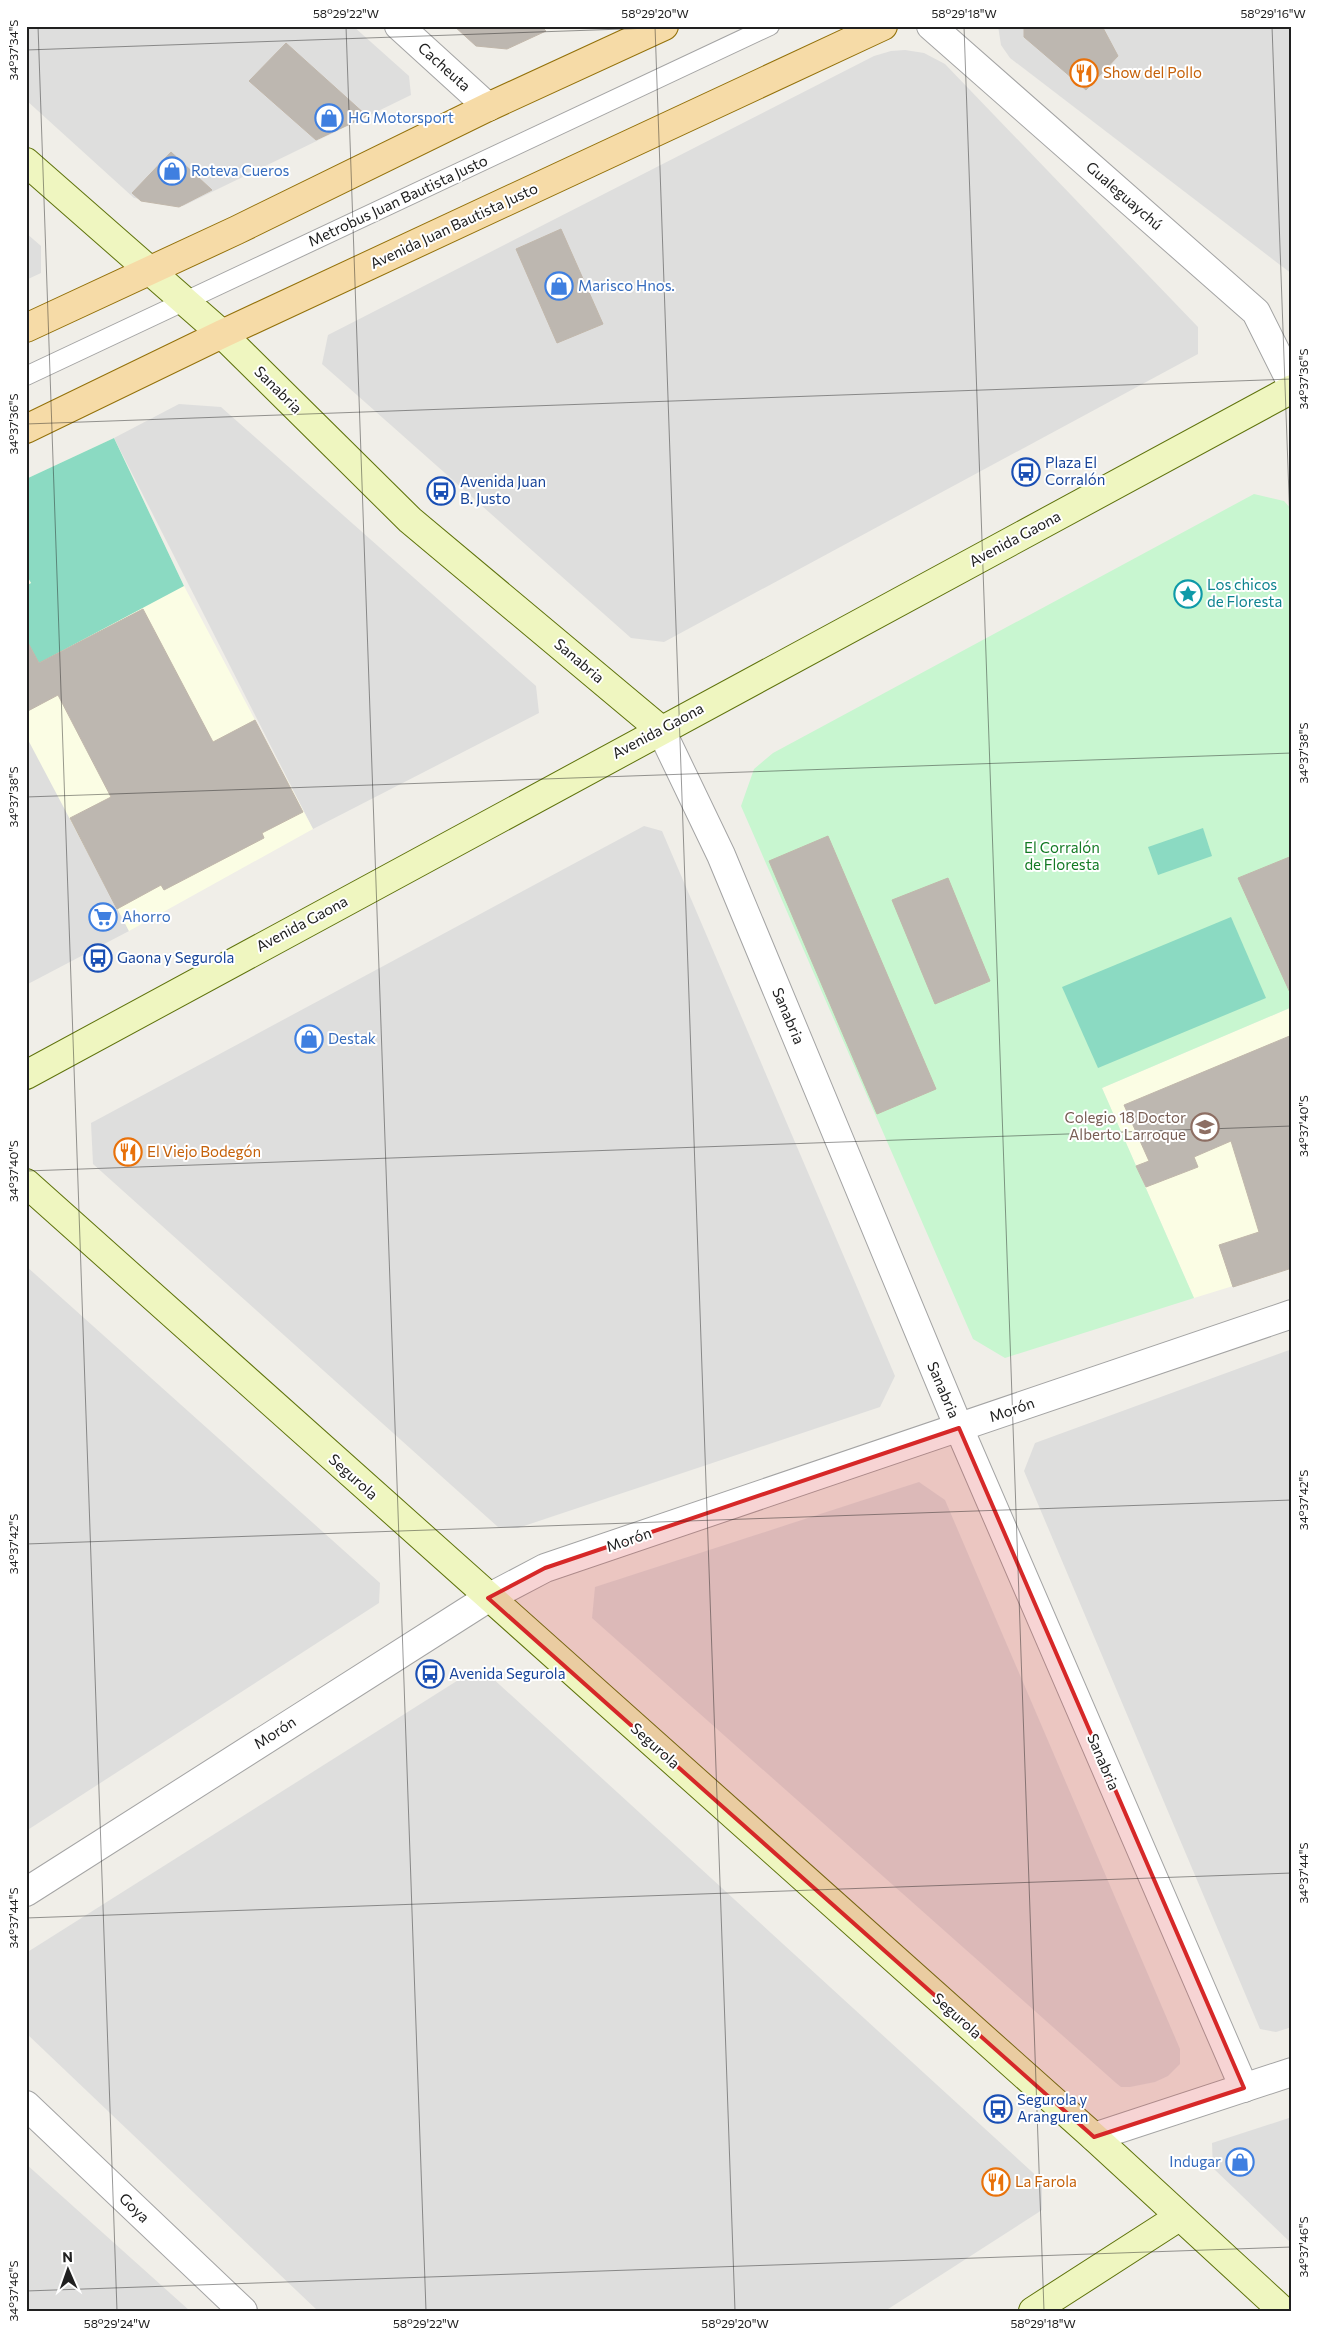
<svg xmlns="http://www.w3.org/2000/svg" width="1318" height="2337" font-family="Commissioner,sans-serif">
<style>
.residential{fill:#dededd}
.education{fill:#fbfde4}
.park{fill:#c8f6d0}
.pitch{fill:#8bdac2}
.building{fill:#bdb7b0;stroke:#c1b7ab}
.lines{fill:none;stroke-linecap:round;stroke-linejoin:round}
.lane-casing{stroke:#a4a4a4;stroke-width:20}
.street-casing{stroke:#a4a4a4;stroke-width:30}
.secondary-casing{stroke:#5f730c;stroke-width:30}
.primary-casing{stroke:#93710a;stroke-width:30}
.lane{stroke:#fff;stroke-width:18}
.street{stroke:#fff;stroke-width:28}
.secondary{stroke:#eff6c0;stroke-width:28}
.primary{stroke:#f6dba7;stroke-width:28}
.marked{fill:#d62828;fill-opacity:0.2;stroke:#d62828;stroke-width:4;stroke-linejoin:round}
.ticks{fill:none;stroke:#202020;stroke-width:1;stroke-opacity:0.45}
.labels{text-anchor:middle;stroke-width:4;stroke-linejoin:round;paint-order:stroke}
.street-label{font-size:15px;fill:#202020;stroke:#fff}
.food-label{font-size:15px;fill:#c56008;stroke:#fff;text-anchor:start}
.shop-label{font-size:15px;fill:#366cbe;stroke:#fff;text-anchor:start}
.transit-label{font-size:15px;fill:#164399;stroke:#fff;text-anchor:start}
.culture-label{font-size:15px;fill:#0d838f;stroke:#fff;text-anchor:start}
.park-label{font-size:15px;fill:#137a24;stroke:#fff}
.education-label{font-size:15px;fill:#785e54;stroke:#fff;text-anchor:end}
.neatline{fill:none;stroke:#202020;stroke-width:2}
.ticks-label{font-size:12px;text-anchor:middle;fill:#202020}
</style>
<rect width="100%" height="100%" fill="#f0eee8"/>
<g class="residential">
<polygon points="26,26 353,26 409,76 411,95 183,206 134,198 26,100"/>
<polygon points="998,26 1292,26 1292,274 1010,58 1001,45"/>
<polygon points="905,50 924,53 945,64 1198,327 1198,354 664,642 631,638 322,364 328,335 874,56 891,51"/>
<polygon points="26,233 41,246 41,273 26,280"/>
<polygon points="179,404 221,407 536,686 539,713 313,829 114,438"/>
<polygon points="26,730 129,931 26,985"/>
<polygon points="644,826 662,831 895,1376 880,1407 518,1528 498,1527 93,1164 91,1123"/>
<polygon points="26,1266 380,1583 379,1603 26,1831"/>
<polygon points="1292,1349 1292,2027 1276,2032 1260,2029 1024,1471 1035,1443"/>
<polygon points="919,1482 945,1500 1180,2049 1180,2064 1168,2076 1155,2082 1130,2087 1121,2087 1116,2083 592,1618 595,1587"/>
<polygon points="471,1672 488,1674 1042,2181 1042,2210 885,2311 318,2311 26,2033 26,1953"/>
<polygon points="1292,2117 1292,2244 1213,2168 1212,2143"/>
<polygon points="26,2164 190,2311 26,2311"/>
</g>
<g class="education">
<polygon points="114,438 184,586 313,829 129,931 26,736 26,479"/>
<polygon points="1292,1007 1292,1268 1194,1298 1102,1088"/>
</g>
<polygon class="park" points="1254,494 1284,501 1292,510 1292,1007 1102,1088 1194,1298 1005,1358 973,1339 741,806 754,769 773,753"/>
<g class="pitch">
<polygon points="114,438 184,586 39,663 26,639 26,586 31,583 26,574 26,479"/>
<polygon points="1203,828 1212,856 1158,875 1148,847"/>
<polygon points="1231,917 1266,998 1098,1068 1062,987"/>
</g>
<g class="building">
<polygon points="454,26 541,26 546,31 507,49 476,46"/>
<polygon points="1024,26 1102,26 1118,56 1086,90 1024,37"/>
<polygon points="286,43 367,116 316,140 249,81"/>
<polygon points="171,152 212,190 179,207 141,201 132,193"/>
<polygon points="561,229 603,324 557,343 516,249"/>
<polygon points="143,609 213,742 255,720 303,812 262,833 264,838 164,890 161,885 117,909 70,818 111,797 58,695 26,712 26,639 39,663"/>
<polygon points="828,836 936,1089 877,1114 769,861"/>
<polygon points="1292,856 1292,997 1238,878"/>
<polygon points="948,878 990,981 935,1004 892,900"/>
<polygon points="1292,1035 1292,1268 1233,1287 1219,1245 1259,1232 1231,1141 1194,1157 1198,1167 1146,1187 1136,1166 1149,1161 1124,1105"/>
</g>
<g class="lines">
<g class="lane-casing">
<polyline id="lane" points="26,376 770,26"/>
</g>
<g class="street-casing">
<g id="street">
<polyline points="399,26 488,107"/>
<polyline points="931,26 1256,312 1292,384"/>
<polyline points="661,730 721,855 959,1428 1244,2088"/>
<polyline points="26,1892 488,1598 545,1568 1292,1314"/>
<polyline points="26,2105 243,2311"/>
<polyline points="1094,2137 1292,2072"/>
</g>
</g>
<g class="secondary-casing">
<g id="secondary">
<polyline points="26,162 222,334 410,520 661,730"/>
<polyline points="26,1075 1292,389"/>
<polyline points="26,1183 1094,2137 1283,2311"/>
<polyline points="1033,2311 1179,2217"/>
</g>
</g>
<g class="primary-casing">
<g id="primary">
<polyline points="26,328 237,230 488,107 664,26"/>
<polyline points="26,429 222,334 883,26"/>
</g>
</g>
<use href="#lane" class="lane"/>
<use href="#street" class="street"/>
<use href="#secondary" class="secondary"/>
<use href="#primary" class="primary"/>
</g>
<path class="marked" d="M959 1428 1244 2088 1094 2137 488 1598 545 1568Z"/>
<path class="ticks" d="M38 26 117 2311M346 26 426 2311M655 26 735 2311M964 26 1044 2311M1272 26 1292 578M26 50 708 26M26 424 1292 379M26 797 1292 753M26 1171 1292 1126M26 1544 1292 1500M26 1918 1292 1873M26 2291 1292 2247"/>
<defs>
<g id="restaurant-ring" transform="scale(1.4375)"><circle r="9.5" fill="#fff" stroke="#e8710a" stroke-width="1.5"/><path d="M-5-6h1v4h1v-4h1v4h1v-4h1v5L-1.5 .5V6h-2V.5L-5-1ZM5-6V6H3V1.5H1.5Q1.5-4 5-6Z" fill="#e8710a"/></g>
<g id="shop-ring" transform="scale(1.4375)"><circle r="9.5" fill="#fff" stroke="#3f7fe0" stroke-width="1.5"/><path d="M-5-2.5h2.3a2.7 3.5 0 0 1 5.4 0H5L5.5 6h-11ZM-1.5-2.5h3a1.5 2.3 0 0 0-3 0Z" fill="#3f7fe0"/></g>
<g id="bus-ring" transform="scale(1.4375)"><circle r="9.5" fill="#fff" stroke="#1a4fb4" stroke-width="1.5"/><path d="M-5-6H5V4H4V6H2V4H-2V6H-4V4H-5ZM-3.5-4V0h7V-4ZM-3.5 1.2v1.5H-2V1.2ZM2 1.2v1.5H3.5V1.2Z" fill="#1a4fb4"/></g>
<g id="sight-ring" transform="scale(1.4375)"><circle r="9.5" fill="#fff" stroke="#0f9aa8" stroke-width="1.5"/><path d="M0-6L1.8-2.2L6-1.7L2.9 1.2L3.7 5.4L0 3.3L-3.7 5.4L-2.9 1.2L-6-1.7L-1.8-2.2Z" fill="#0f9aa8"/></g>
<g id="supermarket-ring" transform="scale(1.4375)"><circle r="9.5" fill="#fff" stroke="#3f7fe0" stroke-width="1.5"/><path d="M-6-5.5h2.5l.6 2H6L4.5 2H-2.5L-4.4-4H-6ZM-1.5 3.2a1.3 1.3 0 1 0 .1 0ZM3 3.2a1.3 1.3 0 1 0 .1 0Z" fill="#3f7fe0"/></g>
<g id="school-ring" transform="scale(1.4375)"><circle r="9.5" fill="#fff" stroke="#8d6e63" stroke-width="1.5"/><path d="M0-5L7-2L0 1L-7-2ZM-4 1L0 2.5L4 1V4Q0 6-4 4Z" fill="#8d6e63"/></g>
</defs>
<g fill-rule="evenodd">
<use href="#restaurant-ring" x="1084" y="73"/>
<use href="#shop-ring" x="329" y="118"/>
<use href="#shop-ring" x="172" y="171"/>
<use href="#shop-ring" x="559" y="286"/>
<use href="#bus-ring" x="1026" y="472"/>
<use href="#bus-ring" x="441" y="491"/>
<use href="#sight-ring" x="1188" y="594"/>
<use href="#supermarket-ring" x="103" y="917"/>
<use href="#bus-ring" x="98" y="958"/>
<use href="#shop-ring" x="309" y="1039"/>
<use href="#school-ring" x="1205" y="1127"/>
<use href="#restaurant-ring" x="128" y="1152"/>
<use href="#bus-ring" x="430" y="1674"/>
<use href="#bus-ring" x="998" y="2109"/>
<use href="#shop-ring" x="1240" y="2162"/>
<use href="#restaurant-ring" x="996" y="2182"/>
</g>
<g class="labels">
<g class="street-label">
<text transform="translate(444 67) rotate(42)" y="5">Cacheuta</text>
<text transform="translate(1124 196) rotate(41)" y="5">Gualeguaychú</text>
<text transform="translate(398 201) rotate(-25)" y="5">Metrobus Juan Bautista Justo</text>
<text transform="translate(454 226) rotate(-25)" y="5">Avenida Juan Bautista Justo</text>
<text transform="translate(278 390) rotate(45)" y="5">Sanabria</text>
<text transform="translate(1015 539) rotate(-28)" y="5">Avenida Gaona</text>
<text transform="translate(579 661) rotate(40)" y="5">Sanabria</text>
<text transform="translate(658 731) rotate(-28)" y="5">Avenida Gaona</text>
<text transform="translate(302 924) rotate(-28)" y="5">Avenida Gaona</text>
<text transform="translate(788 1016) rotate(67)" y="5">Sanabria</text>
<text transform="translate(943 1390) rotate(67)" y="5">Sanabria</text>
<text transform="translate(1012 1410) rotate(-19)" y="5">Morón</text>
<text transform="translate(353 1477) rotate(42)" y="5">Segurola</text>
<text transform="translate(629 1540) rotate(-19)" y="5">Morón</text>
<text transform="translate(275 1733) rotate(-33)" y="5">Morón</text>
<text transform="translate(655 1746) rotate(42)" y="5">Segurola</text>
<text transform="translate(1103 1762) rotate(67)" y="5">Sanabria</text>
<text transform="translate(957 2016) rotate(42)" y="5">Segurola</text>
<text transform="translate(134 2208) rotate(44)" y="5">Goya</text>
</g>
<g class="food-label">
<text x="1103" y="78">Show del Pollo</text>
<text x="147" y="1157">El Viejo Bodegón</text>
<text x="1015" y="2187">La Farola</text>
</g>
<g class="shop-label">
<text x="348" y="123">HG Motorsport</text>
<text x="191" y="176">Roteva Cueros</text>
<text x="578" y="291">Marisco Hnos.</text>
<text x="122" y="922">Ahorro</text>
<text x="328" y="1044">Destak</text>
<text x="1221" y="2167" text-anchor="end">Indugar</text>
</g>
<g class="transit-label">
<text x="1045" y="468">Plaza El<tspan x="1045" dy="17">Corralón</tspan></text>
<text x="460" y="487">Avenida Juan<tspan x="460" dy="17">B. Justo</tspan></text>
<text x="117" y="963">Gaona y Segurola</text>
<text x="449" y="1679">Avenida Segurola</text>
<text x="1017" y="2105">Segurola y<tspan x="1017" dy="17">Aranguren</tspan></text>
</g>
<g class="culture-label">
<text x="1207" y="590">Los chicos<tspan x="1207" dy="17">de Floresta</tspan></text>
</g>
<g class="park-label">
<text x="1062" y="853">El Corralón<tspan x="1062" dy="17">de Floresta</tspan></text>
</g>
<g class="education-label">
<text x="1186" y="1123">Colegio 18 Doctor<tspan x="1186" dy="17">Alberto Larroque</tspan></text>
</g>
</g>
<rect width="1318" height="2337" fill="none" stroke="#ffffff" stroke-width="55"/>
<g transform="translate(68 2270) rotate(358)" stroke="#ffffff" stroke-width="4" paint-order="stroke">
<path d="M0-4L9 19L0 12L-9 19Z" fill="#202020"/>
<text y="-8" font-size="14" font-weight="bold" text-anchor="middle" fill="#202020">N</text>
</g>
<rect x="28" y="28" width="1262" height="2282" class="neatline"/>
<g class="ticks-label">
<text x="346" y="18">58°29'22"W</text>
<text x="655" y="18">58°29'20"W</text>
<text x="964" y="18">58°29'18"W</text>
<text x="1273" y="18">58°29'16"W</text>
<text transform="translate(14 50) rotate(-90)" y="4">34°37'34"S</text>
<text transform="translate(1304 379) rotate(-90)" y="4">34°37'36"S</text>
<text transform="translate(14 424) rotate(-90)" y="4">34°37'36"S</text>
<text transform="translate(1304 753) rotate(-90)" y="4">34°37'38"S</text>
<text transform="translate(14 797) rotate(-90)" y="4">34°37'38"S</text>
<text transform="translate(1304 1126) rotate(-90)" y="4">34°37'40"S</text>
<text transform="translate(14 1171) rotate(-90)" y="4">34°37'40"S</text>
<text transform="translate(1304 1500) rotate(-90)" y="4">34°37'42"S</text>
<text transform="translate(14 1544) rotate(-90)" y="4">34°37'42"S</text>
<text transform="translate(1304 1873) rotate(-90)" y="4">34°37'44"S</text>
<text transform="translate(14 1918) rotate(-90)" y="4">34°37'44"S</text>
<text transform="translate(1304 2247) rotate(-90)" y="4">34°37'46"S</text>
<text transform="translate(14 2291) rotate(-90)" y="4">34°37'46"S</text>
<text x="117" y="2328">58°29'24"W</text>
<text x="426" y="2328">58°29'22"W</text>
<text x="735" y="2328">58°29'20"W</text>
<text x="1043" y="2328">58°29'18"W</text>
</g>
</svg>
